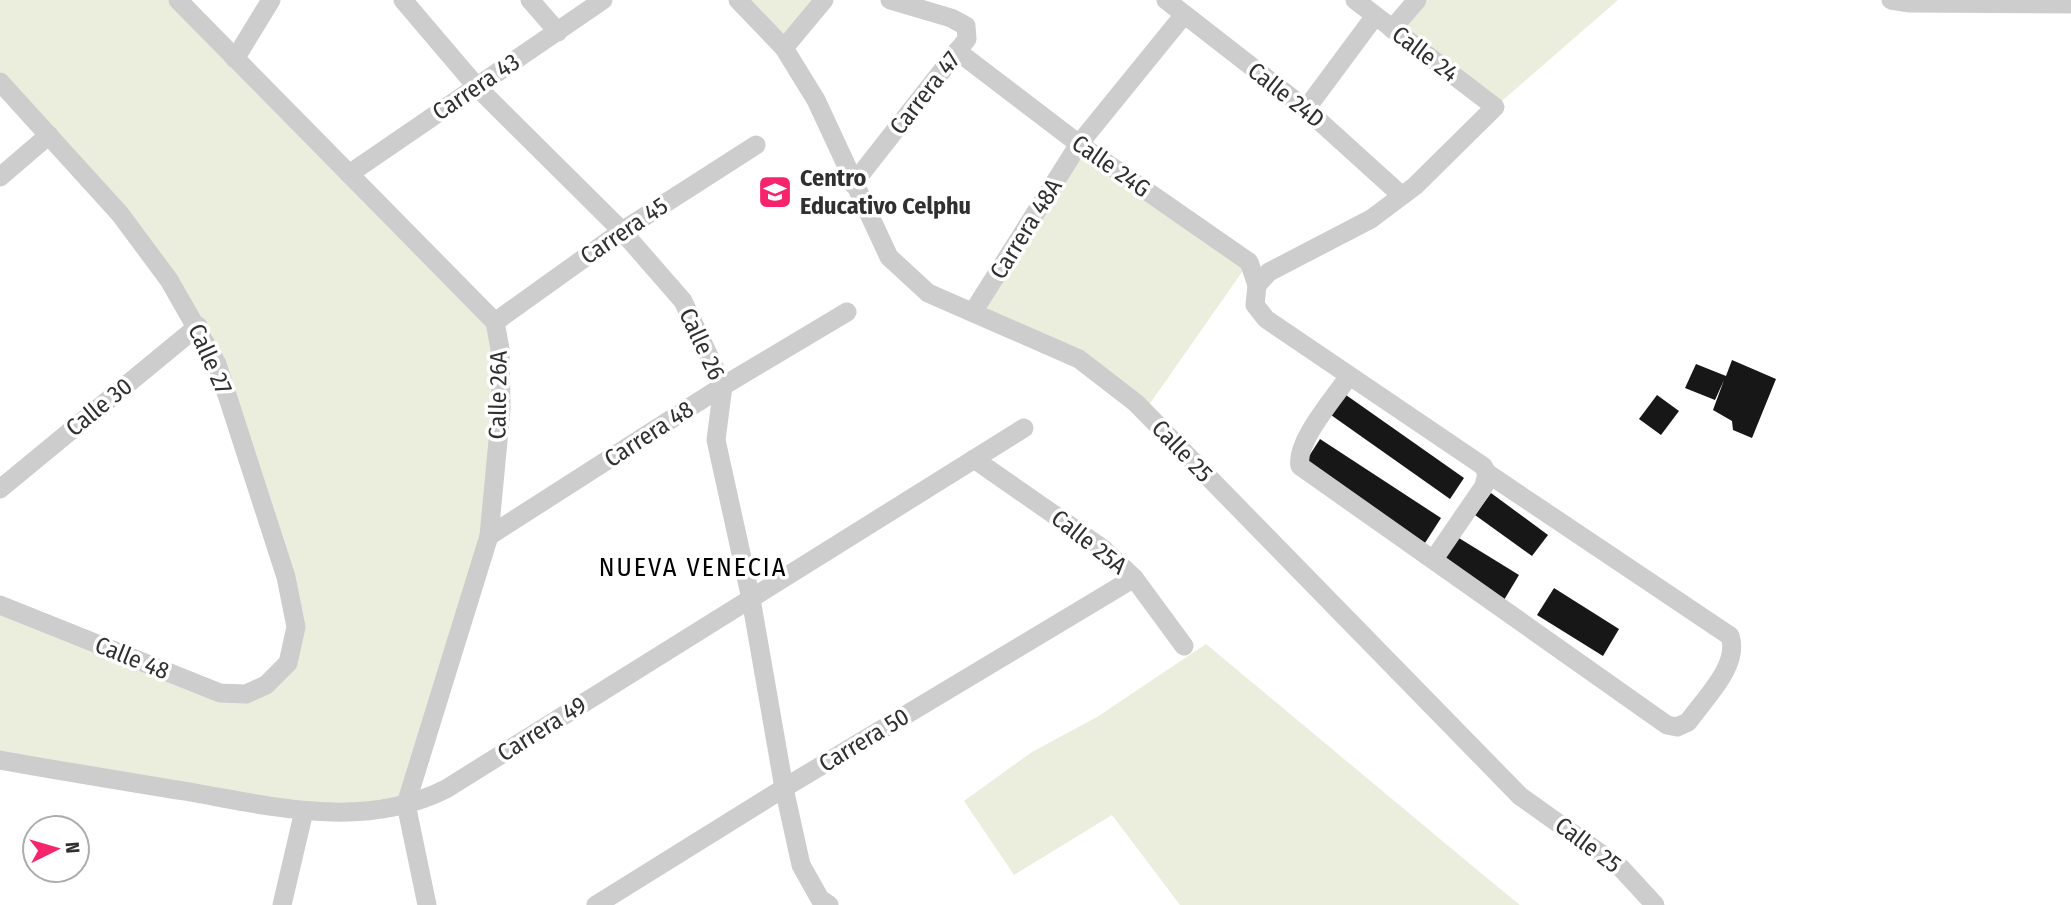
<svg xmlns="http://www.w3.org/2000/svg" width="2071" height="905" font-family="'Fira Sans Condensed',sans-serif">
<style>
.green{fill:#ebeedc}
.building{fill:#171717}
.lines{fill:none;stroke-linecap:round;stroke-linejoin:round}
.minor{stroke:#cdcdcd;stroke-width:19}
.labels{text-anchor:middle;stroke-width:7;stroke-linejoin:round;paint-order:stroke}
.street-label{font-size:24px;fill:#303030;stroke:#fff}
.poi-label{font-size:24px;font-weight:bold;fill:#303030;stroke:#fff;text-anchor:start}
.neighbourhood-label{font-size:26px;letter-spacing:2px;fill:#000;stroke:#fff}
</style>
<rect width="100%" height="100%" fill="#fff"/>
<g class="green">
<polygon points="0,0 179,0 495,322 489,536 406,804 362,813 0,760 0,605 220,693 266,685 296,627 217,364 120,214 0,82"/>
<polygon points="738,0 824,0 784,48"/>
<polygon points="1417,0 1618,0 1495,107 1393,29"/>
<polygon points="1079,144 1249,262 1144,412 1079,359 973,312"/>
<polygon points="1206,644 1476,869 1520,905 1180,905 1112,815 1014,875 964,801 1032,752 1097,717"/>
</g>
<g class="building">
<polygon points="1732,360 1776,379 1752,438 1733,430 1732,421 1713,410 1724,380 1715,400 1685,388 1696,364 1726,376"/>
<polygon points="1346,395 1464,478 1450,499 1331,415"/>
<polygon points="1657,395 1679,411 1661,435 1639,419"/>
<polygon points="1320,439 1441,518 1425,543 1304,464"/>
<polygon points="1491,493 1548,535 1532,556 1475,515"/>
<polygon points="1454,535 1519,575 1504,600 1438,560"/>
<polygon points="1554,588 1619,629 1603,656 1537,615"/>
</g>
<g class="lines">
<g class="minor">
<polyline points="178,0 495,322 500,349 501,409 489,536 406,804 427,905"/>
<polyline points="403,0 477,87 622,231 683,301 723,386 716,440 751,599 784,788 801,865 820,899 829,905"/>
<polyline points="530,0 558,32"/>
<polyline points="738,0 784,48 816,100 889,257 928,293 1079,359 1136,403 1520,796 1621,868 1655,905"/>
<polyline points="1166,0 1306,109 1401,195"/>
<polyline points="1355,0 1495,107 1415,186 1371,219 1269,272 1257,285 1255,305 1266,319 1483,466 1487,473 1484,486 1434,559"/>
<polyline points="1891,0 1910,3 2071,4"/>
<polyline points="1392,29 1417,0"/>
<polyline points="784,48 824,0"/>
<polyline points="957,51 1079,144 1249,262 1257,285"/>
<polyline points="235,59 271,0"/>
<polyline points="0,82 120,214 169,280 217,364 286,577 296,627 288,663 266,685 246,694 220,693 0,605"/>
<polyline points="1306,109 1375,16"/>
<polyline points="349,174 603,0"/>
<polyline points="0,177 49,135"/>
<polyline points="853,184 967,39 966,26 951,18 890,0"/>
<polyline points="973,312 1079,144 1183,16"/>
<polyline points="495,322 622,231 756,145"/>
<path d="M1349 376C1335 397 1295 442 1300 466L1667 725 1677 727 1688 722C1705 698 1740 665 1730 636L1487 473"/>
<polyline points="974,459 1102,548 1134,578 1184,646"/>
<polyline points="0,489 198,326"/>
<polyline points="489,536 723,386 847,312"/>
<path d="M0 760C61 771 123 781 184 791 272 806 362 831 446 789L1024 428"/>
<polyline points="282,905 304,811"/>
<polyline points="596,905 784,788 1134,578"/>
</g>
</g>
<defs>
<g id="school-square" transform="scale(1.75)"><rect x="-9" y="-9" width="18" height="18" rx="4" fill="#f5246d" stroke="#fff"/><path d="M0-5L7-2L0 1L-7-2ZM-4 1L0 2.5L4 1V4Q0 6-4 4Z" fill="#fff"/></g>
</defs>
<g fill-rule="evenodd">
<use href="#school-square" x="775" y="192"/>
</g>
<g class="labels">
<g class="street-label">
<text transform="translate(1425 54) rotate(37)" y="8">Calle 24</text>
<text transform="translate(476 87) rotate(-34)" y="8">Carrera 43</text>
<text transform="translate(925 93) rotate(-52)" y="8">Carrera 47</text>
<text transform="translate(1286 95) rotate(38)" y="8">Calle 24D</text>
<text transform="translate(1111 166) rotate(35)" y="8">Calle 24G</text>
<text transform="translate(1026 229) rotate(-58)" y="8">Carrera 48A</text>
<text transform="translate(624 231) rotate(-34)" y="8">Carrera 45</text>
<text transform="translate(702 344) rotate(65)" y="8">Calle 26</text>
<text transform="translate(210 359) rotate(66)" y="8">Calle 27</text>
<text transform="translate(498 395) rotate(-89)" y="8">Calle 26A</text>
<text transform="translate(99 407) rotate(-39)" y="8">Calle 30</text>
<text transform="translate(649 434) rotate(-33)" y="8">Carrera 48</text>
<text transform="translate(1182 451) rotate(46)" y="8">Calle 25</text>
<text transform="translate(1089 542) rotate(38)" y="8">Calle 25A</text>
<text transform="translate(132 658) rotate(22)" y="8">Calle 48</text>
<text transform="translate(542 729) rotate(-32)" y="8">Carrera 49</text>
<text transform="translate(864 740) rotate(-31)" y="8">Carrera 50</text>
<text transform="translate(1588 845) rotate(37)" y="8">Calle 25</text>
</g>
<g class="poi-label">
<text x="800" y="186">Centro<tspan x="800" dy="28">Educativo Celphu</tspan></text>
</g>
<g class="neighbourhood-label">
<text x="693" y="576">NUEVA VENECIA</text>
</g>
</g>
<g transform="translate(56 849) rotate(85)"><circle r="33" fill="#ffffff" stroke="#acacac" stroke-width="2"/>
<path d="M0-5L12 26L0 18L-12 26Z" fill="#f5246d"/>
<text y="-10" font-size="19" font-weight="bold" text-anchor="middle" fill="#303030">N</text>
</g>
</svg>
